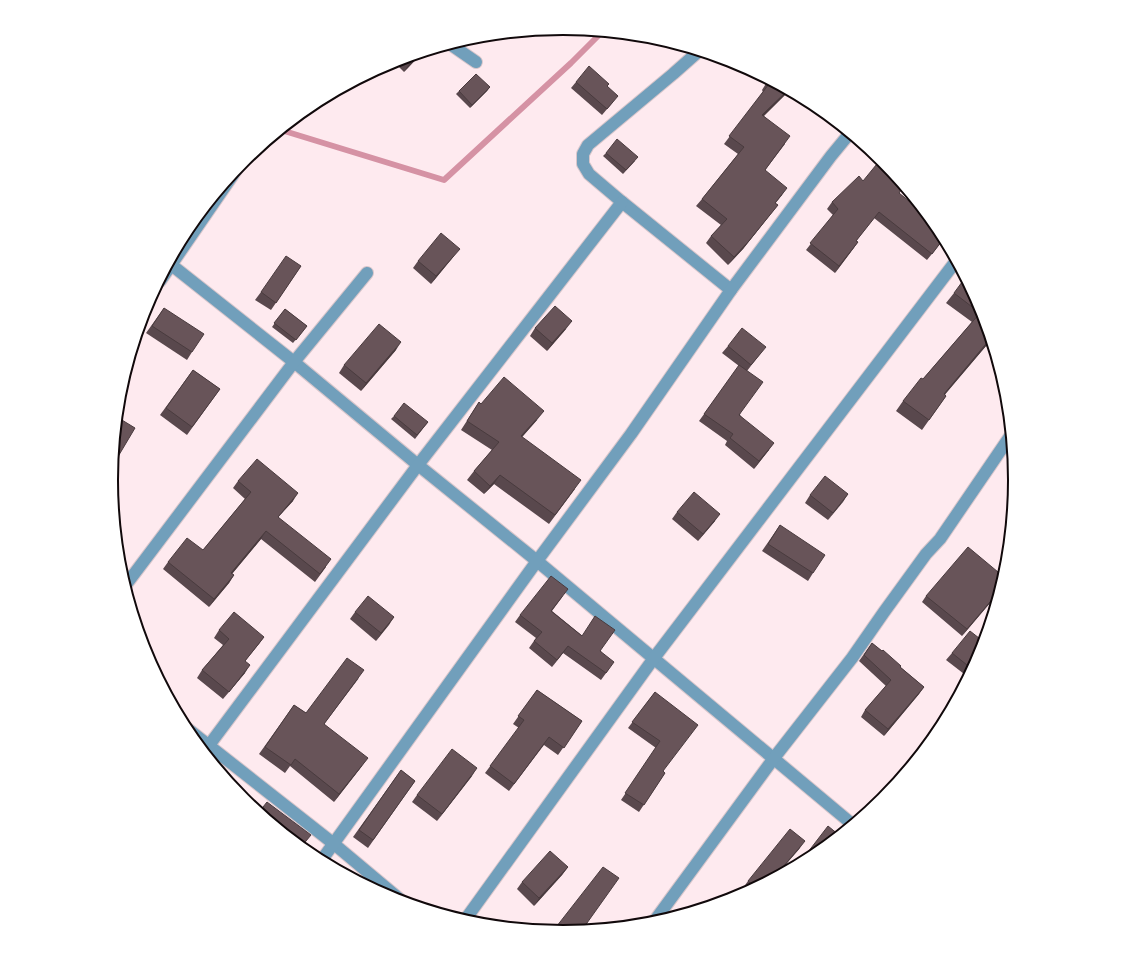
<svg xmlns="http://www.w3.org/2000/svg" width="1126" height="960" font-family="Poppins,sans-serif">
<style>
.lines{fill:none;stroke-linecap:round;stroke-linejoin:round}
.stream{stroke:#d592a4;stroke-width:6}
.minor-casing{stroke:#d8c6cb;stroke-width:14}
.minor{stroke:#719fbb;stroke-width:12}
.wall{fill:#59484d}
.shaded-wall{fill:#493b3e}
.building{fill:#685459;stroke:#493b3e}
.rim{fill:none;stroke:#11090b;stroke-width:2}
</style>
<rect width="100%" height="100%" fill="#feeaef"/>
<g class="lines">
<polyline class="stream" points="281,130 444,180 571,63 602,32"/>
<g class="minor-casing">
<g id="minor">
<polyline points="450,44 476,62"/>
<polyline points="699,51 673,74 588,145 583,154 583,164 589,174 622,202 731,290"/>
<polyline points="169,263 294,362 418,465 537,561 852,824"/>
<polyline points="160,281 241,163"/>
<polyline points="125,586 294,362 367,273"/>
<polyline points="184,726 334,844 402,901"/>
<polyline points="204,752 418,465 622,202"/>
<polyline points="321,861 537,561 631,434 731,290 831,156 850,133"/>
<polyline points="465,920 654,658 956,261"/>
<polyline points="653,923 774,758 852,658 884,612 926,554 940,539 1011,435"/>
</g>
</g>
<use href="#minor" class="minor"/>
</g>
<g class="wall">
<polygon points="422,53 404,72 393,61"/>
<polygon points="576,82 607,86 613,102 602,115 571,88"/>
<polygon points="767,82 789,91 764,116 785,144 765,170 782,195 775,203 778,205 772,212 743,249 728,265 706,243 711,236 721,225 696,206 702,199 738,154 724,144 763,92 762,90"/>
<polygon points="490,87 487,91 470,108 456,94 459,91"/>
<polygon points="606,153 635,161 623,174 603,156"/>
<polygon points="863,181 899,193 944,239 927,260 874,218 856,241 858,242 853,249 835,273 806,250 833,215 827,209 832,202"/>
<polygon points="454,256 431,284 413,268 418,261"/>
<polygon points="301,266 271,310 255,300 261,292"/>
<polygon points="954,293 981,307 994,351 986,346 945,394 946,396 922,430 896,411 903,401 923,379 972,322 946,303"/>
<polygon points="164,308 192,352 187,360 146,333"/>
<polygon points="285,309 307,326 293,343 272,327"/>
<polygon points="535,328 566,329 547,351 530,336"/>
<polygon points="728,346 760,354 747,371 740,415 769,450 754,469 725,445 727,441 699,421 739,366 722,353"/>
<polygon points="396,350 361,391 339,373 344,365"/>
<polygon points="193,370 220,389 187,435 160,415"/>
<polygon points="479,402 481,404 537,420 522,437 575,489 549,524 494,484 484,494 467,480 474,471 492,450 461,430"/>
<polygon points="394,416 428,422 415,439 391,419"/>
<polygon points="238,481 293,501 278,517 326,567 315,582 261,539 232,574 234,575 229,583 209,607 163,569 168,562 203,550 245,499 233,488"/>
<polygon points="848,494 828,520 805,503 810,495"/>
<polygon points="677,512 715,521 698,541 672,519"/>
<polygon points="780,525 813,573 808,581 762,551"/>
<polygon points="1004,577 995,607 990,603 962,636 922,602 926,596"/>
<polygon points="563,596 552,611 601,651 609,669 601,680 563,653 552,667 529,648 536,638 515,622 520,615"/>
<polygon points="355,612 394,617 376,641 350,619"/>
<polygon points="219,630 264,637 259,644 245,661 245,673 223,699 197,678 202,670 223,645 214,638"/>
<polygon points="872,643 924,687 919,694 884,736 861,717 865,710 886,686 859,661"/>
<polygon points="952,653 980,653 968,677 946,660"/>
<polygon points="359,678 324,724 362,766 334,802 290,766 285,773 259,754 294,705 306,713"/>
<polygon points="537,690 582,721 558,755 544,745 509,791 485,773 519,728 513,724"/>
<polygon points="655,692 663,772 665,773 639,812 621,800 656,748 628,728"/>
<polygon points="401,770 415,781 368,848 353,837"/>
<polygon points="472,776 437,821 412,802 417,795"/>
<polygon points="800,848 777,874 778,875 747,891 743,888 748,881"/>
<polygon points="808,852 814,856 804,861 802,860"/>
<polygon points="568,867 562,875 534,906 517,889 522,882"/>
</g>
<g class="shaded-wall">
<polygon points="422,53 404,72 409,64 419,54"/>
<polygon points="490,87 487,91 470,108 472,105"/>
<polygon points="788,90 789,91 757,122 762,115"/>
<polygon points="787,188 782,195 770,210 775,203"/>
<polygon points="778,205 743,249 728,265 734,257"/>
<polygon points="858,242 853,249 835,273 839,266"/>
<polygon points="460,249 454,256 431,284 436,276"/>
<polygon points="572,321 566,329 547,351 552,343"/>
<polygon points="990,339 986,346 937,404 944,394"/>
<polygon points="401,342 396,350 361,391 366,383"/>
<polygon points="544,411 537,420 515,445 521,436"/>
<polygon points="774,443 769,450 754,469 759,461"/>
<polygon points="500,475 494,484 484,494 490,486"/>
<polygon points="298,493 293,501 272,524 278,517"/>
<polygon points="848,494 843,502 828,520 833,513"/>
<polygon points="720,514 715,521 698,541 703,534"/>
<polygon points="266,531 261,539 226,581 231,573"/>
<polygon points="234,575 229,583 209,607 214,599"/>
<polygon points="995,596 990,603 962,636 967,629"/>
<polygon points="394,617 389,625 376,641 381,633"/>
<polygon points="568,646 563,653 552,667 557,660"/>
<polygon points="250,665 245,673 223,699 229,692"/>
<polygon points="924,687 919,694 884,736 888,729"/>
<polygon points="368,758 362,766 334,802 339,794"/>
<polygon points="477,768 472,776 437,821 442,814"/>
<polygon points="805,841 800,848 775,877 777,874"/>
<polygon points="568,867 562,875 534,906 539,898"/>
</g>
<g class="building">
<polygon points="419,54 409,64 403,58"/>
<polygon points="589,66 609,84 607,86 618,96 607,109 576,82"/>
<polygon points="476,74 490,87 472,105 459,91"/>
<polygon points="769,80 788,90 762,115 790,136 765,170 787,188 775,203 778,205 748,242 734,257 711,236 727,219 702,199 744,147 729,136 769,84 767,82"/>
<polygon points="617,139 638,157 626,170 606,153"/>
<polygon points="881,159 904,186 899,193 930,218 939,229 944,238 932,254 879,212 856,241 858,242 839,266 810,243 838,209 832,202 859,176 863,181"/>
<polygon points="441,233 460,249 436,276 418,261"/>
<polygon points="286,256 301,266 276,303 261,292"/>
<polygon points="965,278 981,307 990,339 944,394 946,396 929,420 903,401 921,378 923,379 980,313 954,293"/>
<polygon points="555,306 572,321 552,343 535,328"/>
<polygon points="164,308 204,334 192,352 152,326"/>
<polygon points="285,309 307,326 296,340 274,323"/>
<polygon points="379,324 401,342 366,383 344,365"/>
<polygon points="742,328 766,347 751,365 728,346"/>
<polygon points="739,365 763,382 739,415 774,443 759,461 730,438 733,434 704,414"/>
<polygon points="193,370 220,389 192,427 166,408"/>
<polygon points="504,377 544,411 521,436 581,480 555,515 500,475 490,486 474,471 499,442 467,421 479,402 481,404"/>
<polygon points="404,403 428,422 417,435 394,416"/>
<polygon points="117,417 135,428 113,465"/>
<polygon points="257,459 298,493 278,517 331,559 320,574 266,531 231,573 234,575 214,599 168,562 187,538 203,550 251,492 238,481"/>
<polygon points="112,465 118,470 111,478"/>
<polygon points="825,476 848,494 833,513 810,495"/>
<polygon points="694,492 720,514 703,534 677,512"/>
<polygon points="780,525 825,555 813,573 768,544"/>
<polygon points="968,547 1004,577 997,598 995,596 967,629 926,596"/>
<polygon points="551,576 568,589 551,611 582,636 595,616 615,630 600,651 614,662 606,673 568,646 557,660 534,641 542,632 520,615"/>
<polygon points="368,596 394,617 381,633 355,612"/>
<polygon points="234,612 264,637 245,661 250,665 229,692 202,670 229,639 219,630"/>
<polygon points="970,631 984,642 980,653 972,669 952,653"/>
<polygon points="872,643 882,651 883,650 901,666 900,667 924,687 888,729 865,710 891,680 864,655"/>
<polygon points="347,658 364,670 324,724 368,758 339,794 295,759 291,765 265,747 294,705 306,713"/>
<polygon points="537,690 582,721 564,748 549,737 514,784 490,766 524,720 518,716"/>
<polygon points="655,692 698,725 663,771 665,773 644,805 625,793 660,741 632,722"/>
<polygon points="452,749 477,768 442,814 417,795"/>
<polygon points="401,770 415,781 373,840 359,830"/>
<polygon points="267,802 311,835 301,847 259,812"/>
<polygon points="828,826 839,835 813,856 808,852"/>
<polygon points="790,829 805,841 777,874 778,875 755,887 748,881"/>
<polygon points="550,851 568,867 539,898 522,882"/>
<polygon points="603,867 619,878 582,930 563,932 553,931"/>
</g>
<path d="M0 0H1126V960H0ZM118 480a445 445 0 1 1 890 0a445 445 0 1 1-890 0Z" fill="#fff" fill-rule="evenodd"/>
<path class="rim" d="M118 480a445 445 0 1 1 890 0a445 445 0 1 1-890 0Z"/>
</svg>
